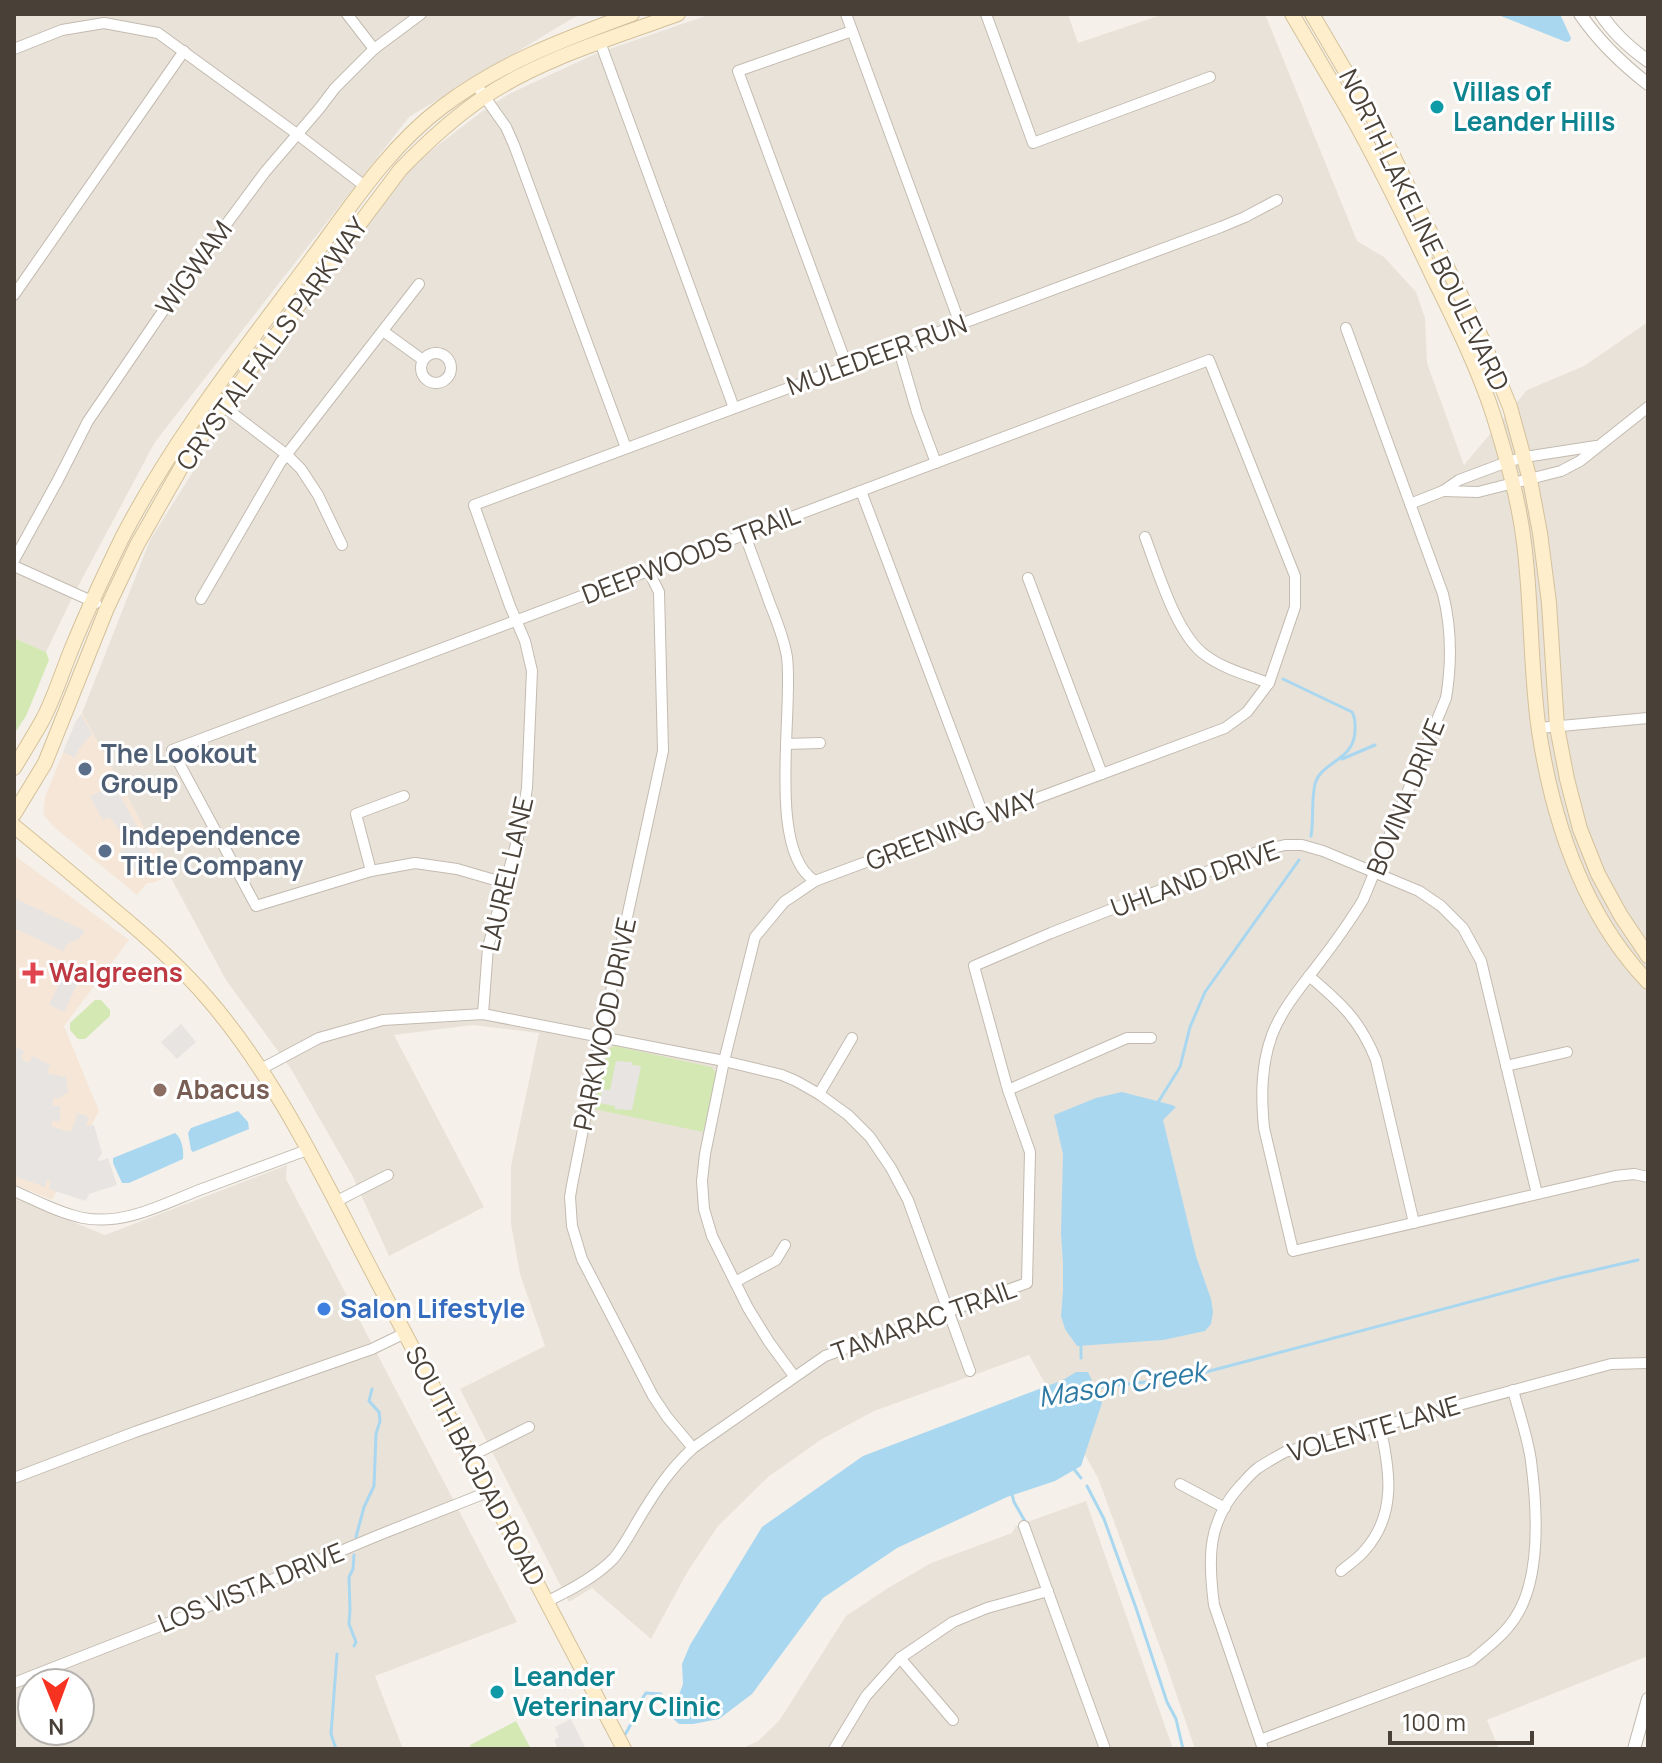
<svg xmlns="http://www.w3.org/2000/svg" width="1662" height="1763" font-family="Manrope,sans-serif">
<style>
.residential{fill:#e9e2d9;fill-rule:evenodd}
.commercial{fill:#f6e6d7}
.green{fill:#d4e8b4}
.parking{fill:#e7e4e2}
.water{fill:#a9d7f0}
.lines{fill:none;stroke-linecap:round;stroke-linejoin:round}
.stream{stroke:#a9d7f0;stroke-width:3}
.minor-casing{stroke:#c3bbb0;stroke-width:12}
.tertiary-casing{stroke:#c3bbb0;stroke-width:14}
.secondary-casing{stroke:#d4c19b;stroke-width:16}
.minor{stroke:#fff;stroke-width:10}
.tertiary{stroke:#fff;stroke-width:12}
.secondary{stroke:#feeecc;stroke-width:14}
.culture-dot{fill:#0f9aa8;stroke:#fff;stroke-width:3}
.service-dot{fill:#5c6f8a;stroke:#fff;stroke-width:3}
.health-dot{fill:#e0444e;stroke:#fff;stroke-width:3}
.education-dot{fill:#8d6e63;stroke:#fff;stroke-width:3}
.shop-dot{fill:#3f7fe0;stroke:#fff;stroke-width:3}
.labels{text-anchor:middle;stroke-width:6;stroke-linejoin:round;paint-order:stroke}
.culture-label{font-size:26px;font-weight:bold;fill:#0d838f;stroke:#fff;text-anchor:start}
.street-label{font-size:26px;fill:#494138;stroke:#fff}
.service-label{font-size:26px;font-weight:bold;fill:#4e5e75;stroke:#fff;text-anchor:start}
.health-label{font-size:26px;font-weight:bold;fill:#be3a42;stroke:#fff;text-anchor:start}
.education-label{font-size:26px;font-weight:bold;fill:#785e54;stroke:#fff;text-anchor:start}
.shop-label{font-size:26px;font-weight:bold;fill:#366cbe;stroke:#fff;text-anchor:start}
.water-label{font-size:28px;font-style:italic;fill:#2f7aa4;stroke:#fff}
</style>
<rect width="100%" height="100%" fill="#f5f1ea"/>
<g class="residential">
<polygon points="14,14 583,14 573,18 409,117 155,442 74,594 46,652 14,638"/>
<polygon points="711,14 1068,14 1078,43 1164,14 1265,14 1357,241 1384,257 1416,292 1425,318 1427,363 1464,465 1527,390 1584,366 1648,322 1648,1656 1487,1720 1499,1749 1195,1749 1165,1661 1098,1478 1029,1355 874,1411 822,1439 768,1477 718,1526 688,1571 651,1639 592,1588 569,1602 460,1389 545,1346 520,1274 511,1224 511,1166 539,1033 473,1025 394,1035 484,1207 389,1256 352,1175 291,1069 226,980 82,713 150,540 230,413 305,304 415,163 480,113 509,94 595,54"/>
<path d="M287 1165 286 1179 517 1622 375 1676 403 1749H14V1198L105 1235ZM32 1683H80V1731H32Z"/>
<polygon points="1086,1501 1173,1749 741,1749 758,1741 779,1721 846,1616 888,1588 931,1563 1012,1533 1016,1526"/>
</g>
<g class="commercial">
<polygon points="82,713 170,875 153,883 147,883 137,895 54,827 43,814 45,797 51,782 76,721"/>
<polygon points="14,855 129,940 64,1026 99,1111 52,1200 14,1184"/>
</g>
<g class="green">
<polygon points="14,638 46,652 49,660 26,716 14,734"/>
<polygon points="95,1000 101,1000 110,1010 110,1016 85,1039 78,1039 70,1030 70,1023"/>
<polygon points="615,1046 711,1067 715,1071 716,1077 703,1132 594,1109 607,1052 610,1048"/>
<polygon points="516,1721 531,1749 472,1749 470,1745"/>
</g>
<g class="parking">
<polygon points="81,715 92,734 78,750 75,758 63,752 76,721"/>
<polygon points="114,784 154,858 158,868 157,878 139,874 137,867 131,870 120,851 126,847 127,842 110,817 103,820 90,797"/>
<polygon points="16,899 85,931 80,938 66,945 63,951 16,929 14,932 14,903"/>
<polygon points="69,963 84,970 64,1012 49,1005"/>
<polygon points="181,1024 196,1042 177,1059 161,1042"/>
<polygon points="14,1046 24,1051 21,1059 29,1063 33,1056 50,1065 47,1073 66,1077 68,1092 57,1099 53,1097 53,1106 60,1106 60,1121 52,1121 52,1127 71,1132 78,1113 89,1117 86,1126 94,1125 102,1153 98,1160 100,1161 108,1158 117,1185 89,1194 86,1201 49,1189 51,1181 47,1180 45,1187 14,1176 17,1169 14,1168"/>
<polygon points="616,1061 632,1062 632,1065 641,1066 632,1110 615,1109 615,1106 599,1103 602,1089 610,1090"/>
<polygon points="571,1719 586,1749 558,1749 554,1740 559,1737 555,1727"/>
</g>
<g class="water">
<polygon points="1496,14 1560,14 1571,38 1570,41 1566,42"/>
<polygon points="1122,1092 1172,1105 1176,1107 1163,1120 1196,1256 1211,1299 1213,1312 1211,1324 1205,1331 1163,1340 1077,1346 1065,1329 1061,1316 1063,1291 1063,1264 1061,1233 1063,1154 1054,1115 1096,1098"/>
<polygon points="238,1111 248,1122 249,1129 193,1152 191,1150 188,1133 191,1128"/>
<path d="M175 1133C182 1138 184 1151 183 1159L129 1183H122L113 1163V1158Z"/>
<polygon points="1076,1372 1088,1372 1102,1403 1081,1466 1055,1481 1007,1497 897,1548 823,1598 752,1694 719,1719 693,1724 679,1724 671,1717 683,1684 682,1664 690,1645 762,1527 863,1456 1063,1380"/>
</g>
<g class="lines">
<g class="stream">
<path d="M1283 679 1352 712C1356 719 1355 723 1355 730 1355 761 1321 761 1315 784 1311 801 1314 819 1311 836"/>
<polyline points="1342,759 1375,745"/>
<polyline points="1157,1104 1180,1067 1190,1027 1205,992 1299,860"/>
<polyline points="1081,1342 1081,1358"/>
<polyline points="1094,1388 1187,1377 1560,1278 1638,1260"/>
<polyline points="1073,1468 1081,1478"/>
<polyline points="1087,1486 1104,1519 1136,1608 1167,1702 1176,1719 1183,1749"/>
<polyline points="1012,1494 1014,1502 1026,1523"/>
<polyline points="356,1537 364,1507 374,1486 376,1434 380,1421 379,1412 369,1401 372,1389"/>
<polyline points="354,1555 353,1569 349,1577 350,1610 349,1624 356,1642 354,1646"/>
<path d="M623 1737C634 1724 636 1706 646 1693L661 1694"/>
<polyline points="336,1749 331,1734 337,1654"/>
</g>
<g class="minor-casing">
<g id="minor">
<polyline points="347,14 374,49"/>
<polyline points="846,14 960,324"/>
<polyline points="986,14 1033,143 1210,77"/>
<polyline points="600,42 734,408"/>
<polyline points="14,49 62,30 104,23 158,33 297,134 366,187"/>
<polyline points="475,83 506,127 514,145 626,448"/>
<polyline points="14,295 184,51"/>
<path d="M1346 328 1443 594C1452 630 1452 662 1446 698L1363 900C1349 923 1333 945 1316 967 1300 988 1282 1009 1272 1035 1261 1065 1261 1096 1264 1128L1293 1251 1615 1176 1634 1174 1648 1177"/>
<polyline points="383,331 423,360"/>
<polyline points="898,347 917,412 936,463"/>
<circle cx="436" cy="368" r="15"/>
<polyline points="847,366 738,71 852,31"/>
<polyline points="210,396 287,455 301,469 318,495 342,545"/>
<polyline points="861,491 984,817"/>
<polyline points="1443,491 1478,492 1561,471 1580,461 1648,407"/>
<polyline points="1410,504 1443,491 1459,480 1507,462 1525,457 1596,446"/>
<path d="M745 535C753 558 762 581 770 604 777 621 784 639 787 657 794 709 766 851 815 881"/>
<path d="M1145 537C1158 571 1176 634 1205 655 1224 669 1247 675 1269 683"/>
<polyline points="14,560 58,480 88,421 176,292 265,172 319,109 335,88 374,49 421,14"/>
<polyline points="14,566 96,603"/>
<polyline points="649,572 659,592 663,751 605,1019 572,1185 570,1197 572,1226 582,1259 653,1396 667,1417 693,1448"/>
<polyline points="1028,578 1102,774"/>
<polyline points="201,599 280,463 419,284"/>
<polyline points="1539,728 1648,718"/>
<polyline points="786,744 820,743"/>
<polyline points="371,871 356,814 404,796"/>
<polyline points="505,883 457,869 415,863 371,871 256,906 172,750 1209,360 1295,576 1295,607 1269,683 1247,712 1225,728 815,881 784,902 755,937 724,1061 705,1154 702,1181 704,1209 712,1236 748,1308 769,1342 794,1376"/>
<path d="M1309 976C1341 1003 1360 1020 1376 1060L1414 1223"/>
<polyline points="483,1014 488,947 521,826 527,788 532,671 525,641 510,606 474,505 1221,227 1245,217 1277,200"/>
<polyline points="1506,1066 1567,1052"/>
<polyline points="261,1069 319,1038 383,1020 483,1014 724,1061 782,1075 796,1081 819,1094 848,1115 870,1137 891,1168 908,1200 970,1371"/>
<polyline points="1008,1090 1127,1038 1151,1038"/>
<polyline points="819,1094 852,1038"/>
<path d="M14 1191C37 1201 59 1213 83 1218 125 1226 165 1203 202 1189 237 1176 272 1163 307 1150"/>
<polyline points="335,1202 388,1175"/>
<polyline points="735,1282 776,1260 785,1245"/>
<polyline points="469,1457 529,1427"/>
<polyline points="14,1478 135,1432 372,1349 405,1333"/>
<polyline points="1180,1484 1225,1508"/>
<polyline points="1024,1526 1105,1749"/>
<path d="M1341 1571C1349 1564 1359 1558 1365 1550 1397 1514 1390 1470 1380 1426"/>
<path d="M546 1602C569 1591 596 1577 614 1558 623 1547 630 1534 637 1522 653 1495 669 1470 693 1448L825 1356 1027 1283 1030 1152 1008 1090 974 966 1051 933 1260 851 1285 845H1302L1323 851 1419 891 1441 906 1463 928 1481 961 1537 1194"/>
<polyline points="900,1658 953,1720"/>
<polyline points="14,1683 178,1619 379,1535 488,1492"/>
<path d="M1260 1740 1471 1661C1487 1648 1504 1635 1515 1618 1542 1578 1537 1507 1531 1461 1528 1438 1519 1413 1513 1390"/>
<polyline points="834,1749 866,1696 900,1658 953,1622 987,1608 1048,1591"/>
<path d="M1263 1749 1214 1605C1208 1559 1207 1522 1240 1486 1246 1480 1251 1473 1258 1468 1267 1462 1276 1457 1285 1452L1611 1364 1648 1363"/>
</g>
</g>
<g class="tertiary-casing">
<g id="tertiary">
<path d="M1580 14C1599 42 1621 63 1648 84"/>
<path d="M1601 14C1613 33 1630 48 1648 61"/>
<polyline points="1634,1749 1648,1699"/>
</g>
</g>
<g class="secondary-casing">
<g id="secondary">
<path d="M1292 14C1311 47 1331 80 1350 113 1381 168 1408 224 1435 281 1456 324 1478 368 1493 414 1506 456 1519 500 1524 543 1532 605 1530 669 1539 731 1553 822 1583 914 1648 982"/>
<polyline points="1312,14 1383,135 1483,341 1510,407 1530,480 1540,533 1549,603 1557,727 1567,779 1580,829 1598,874 1621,916 1648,956"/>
<path d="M14 768C23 753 33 737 42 721 54 699 62 672 72 648 87 611 104 575 122 538 172 441 240 355 305 268 347 212 386 149 442 107 502 62 562 40 632 14"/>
<path d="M14 814 45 763 107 608 137 545 187 457 222 407 400 170C426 143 453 118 484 97 542 58 613 38 678 14"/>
<path d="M14 826C47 853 79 880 112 908 146 936 179 965 208 999 283 1086 330 1194 384 1294 465 1445 544 1598 624 1749"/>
</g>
</g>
<use href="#minor" class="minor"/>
<use href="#tertiary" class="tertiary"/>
<use href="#secondary" class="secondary"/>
</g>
<g class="culture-dot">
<circle cx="1437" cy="107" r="8"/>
<circle cx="497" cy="1692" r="8"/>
</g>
<g class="service-dot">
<circle cx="85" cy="769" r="8"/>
<circle cx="105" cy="851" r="8"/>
</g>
<path class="health-dot" d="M29 961h8v8h8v8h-8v8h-8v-8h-8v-8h8z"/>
<circle class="education-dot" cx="160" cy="1090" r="8"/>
<circle class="shop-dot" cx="324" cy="1309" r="8"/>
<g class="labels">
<g class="culture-label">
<text x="1453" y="101">Villas of<tspan x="1453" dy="30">Leander Hills</tspan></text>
<text x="513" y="1686">Leander<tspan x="513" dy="30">Veterinary Clinic</tspan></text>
</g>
<g class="street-label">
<text transform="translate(1424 230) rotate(64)" y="9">NORTH LAKELINE BOULEVARD</text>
<text transform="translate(194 268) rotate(-54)" y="9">WIGWAM</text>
<text transform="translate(272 344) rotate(-54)" y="9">CRYSTAL FALLS PARKWAY</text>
<text transform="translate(877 355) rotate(-20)" y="9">MULEDEER RUN</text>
<text transform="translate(691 555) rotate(-21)" y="9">DEEPWOODS TRAIL</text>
<text transform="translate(1406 797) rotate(-68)" y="9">BOVINA DRIVE</text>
<text transform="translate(952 830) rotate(-21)" y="9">GREENING WAY</text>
<text transform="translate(507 874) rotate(-77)" y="9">LAUREL LANE</text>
<text transform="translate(1195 879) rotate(-20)" y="9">UHLAND DRIVE</text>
<text transform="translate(605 1024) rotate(-78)" y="9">PARKWOOD DRIVE</text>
<text transform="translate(924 1321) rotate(-20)" y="9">TAMARAC TRAIL</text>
<text transform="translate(1374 1429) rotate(-16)" y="9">VOLENTE LANE</text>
<text transform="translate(475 1466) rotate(62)" y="9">SOUTH BAGDAD ROAD</text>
<text transform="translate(251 1588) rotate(-22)" y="9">LOS VISTA DRIVE</text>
</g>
<g class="service-label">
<text x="101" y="763">The Lookout<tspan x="101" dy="30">Group</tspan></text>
<text x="121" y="845">Independence<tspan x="121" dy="30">Title Company</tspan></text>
</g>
<g class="health-label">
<text x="49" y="982">Walgreens</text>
</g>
<g class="education-label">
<text x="176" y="1099">Abacus</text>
</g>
<g class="shop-label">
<text x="340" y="1318">Salon Lifestyle</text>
</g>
<g class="water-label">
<text transform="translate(1122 1384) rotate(-9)" y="10">Mason Creek</text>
</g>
</g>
<rect width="1662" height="1763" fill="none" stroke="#494138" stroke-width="32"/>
<g transform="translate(56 1707) rotate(179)"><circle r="38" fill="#ffffff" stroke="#b6b3af" stroke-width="2"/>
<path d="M0-6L14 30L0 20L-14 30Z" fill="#f63221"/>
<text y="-12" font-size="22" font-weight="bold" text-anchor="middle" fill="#494138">N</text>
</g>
<path d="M1390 1731v12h142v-12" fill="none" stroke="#494138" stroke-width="4"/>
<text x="1402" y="1731" font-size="24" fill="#494138" stroke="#ffffff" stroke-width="6" paint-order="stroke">100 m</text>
</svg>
